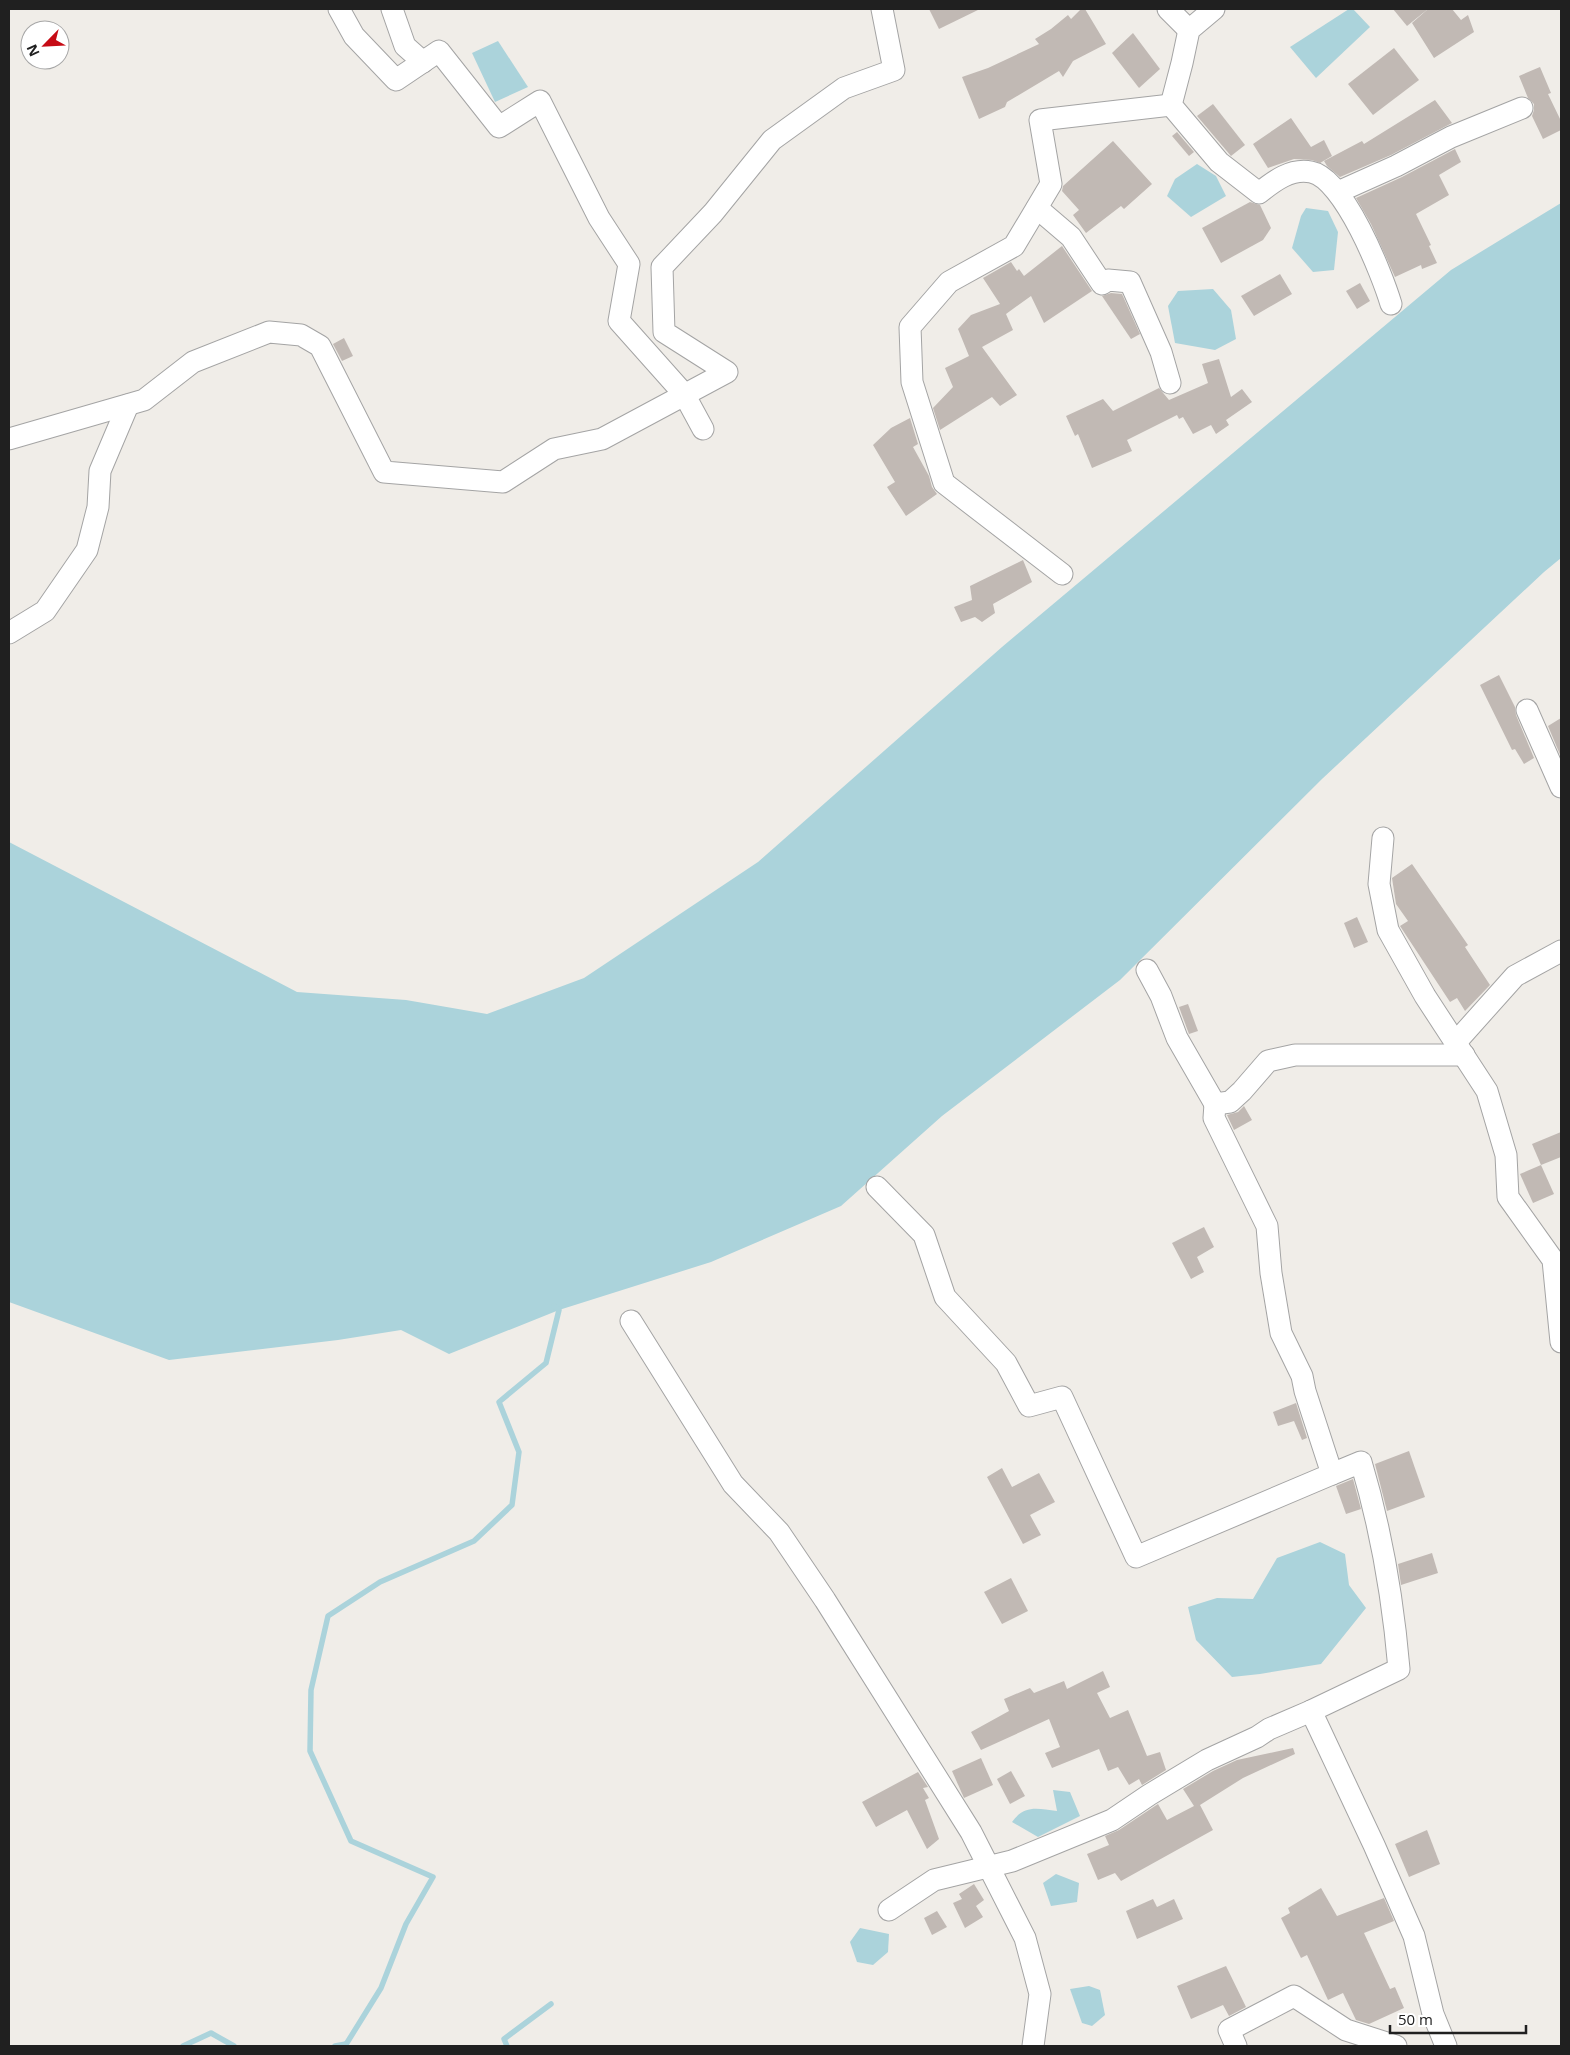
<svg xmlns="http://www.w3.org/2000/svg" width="1570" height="2055" font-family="'Open Sans',sans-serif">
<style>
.water{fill:#abd3db}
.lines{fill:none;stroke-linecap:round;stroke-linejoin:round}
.stream{stroke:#abd3db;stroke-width:5.5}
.building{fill:#c1b9b4}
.minor-casing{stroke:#a4a4a4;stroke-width:23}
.minor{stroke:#fff;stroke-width:21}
</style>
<rect width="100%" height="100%" fill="#f0ede8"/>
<g class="water">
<polygon points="1349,9 1353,9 1370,27 1316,78 1290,47"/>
<polygon points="498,41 528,87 495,102 472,53"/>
<polygon points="1197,164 1216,176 1226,196 1191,217 1167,196 1175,179"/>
<polygon points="1561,203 1561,558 1544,572 1322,779 1120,980 942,1116 841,1206 711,1262 559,1310 449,1354 401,1330 338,1340 169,1360 9,1302 9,842 297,992 406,1000 487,1014 584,978 758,862 1002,647 1451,270"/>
<polygon points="1306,208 1328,211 1338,232 1334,270 1313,272 1292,248 1301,216"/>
<polygon points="1213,289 1231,310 1236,339 1215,350 1175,343 1168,306 1178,291"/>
<polygon points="1320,1542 1345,1554 1349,1585 1366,1608 1321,1664 1260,1674 1232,1677 1196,1640 1188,1607 1217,1598 1253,1599 1277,1558"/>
<path d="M1053 1790 1070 1792 1080 1816 1038 1837 1012 1822C1025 1804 1038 1809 1057 1811Z"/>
<polygon points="1056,1874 1079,1883 1077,1902 1051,1906 1043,1883"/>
<polygon points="860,1928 889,1934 888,1952 873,1965 857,1962 850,1942"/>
<polygon points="1089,1986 1100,1990 1105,2015 1092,2026 1082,2023 1070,1989"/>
</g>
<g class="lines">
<g class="stream">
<polyline points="183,2046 211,2033 234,2046"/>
<polyline points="335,2046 346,2044"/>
<polyline points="345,2046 381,1988 406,1924 433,1877 351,1841 310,1751 311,1690 328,1616 380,1582 474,1541 512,1505 519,1452 499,1402 546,1363 559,1310 554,1306"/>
<polyline points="507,2046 504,2039 551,2004"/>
</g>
</g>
<g class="building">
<polygon points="929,9 980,9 939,29"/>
<polygon points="1081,9 1085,9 1106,44 1073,61 1063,77 1059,71 1007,102 1005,107 979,119 962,77 988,68 1039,44 1035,39 1051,29 1068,15 1071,19"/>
<polygon points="1393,9 1428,9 1407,26"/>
<polygon points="1428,9 1452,9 1461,20 1468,15 1474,32 1434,58 1412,23"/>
<polygon points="1133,33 1160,69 1139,88 1112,53"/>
<polygon points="1394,48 1419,80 1373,115 1348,84"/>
<polygon points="1540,67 1551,93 1548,94 1561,121 1561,130 1543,139 1532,116 1534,110 1534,104 1528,98 1519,76"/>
<polygon points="1435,100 1452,123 1391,155 1340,177 1327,166 1324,161 1362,141 1364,144"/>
<polygon points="1213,104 1245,145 1231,156 1197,116"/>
<polygon points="1291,118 1311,147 1324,140 1332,156 1320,163 1312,160 1294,159 1268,168 1253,144"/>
<polygon points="1177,132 1194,152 1189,156 1172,136"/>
<polygon points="1113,141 1152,184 1124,209 1121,206 1086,233 1073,215 1079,210 1062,191 1063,186"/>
<polygon points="1455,149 1461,162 1439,175 1449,195 1416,214 1431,245 1429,246 1437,263 1422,269 1421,265 1395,277 1371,224 1356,198 1402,177"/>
<polygon points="1250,202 1260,205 1271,228 1263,240 1221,263 1202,228"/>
<polygon points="1062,246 1092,291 1044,323 1031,296 1006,314 1013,330 982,347 1017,395 1000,406 992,397 940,430 933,408 953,387 945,368 969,356 958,329 971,315 1000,304 983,278 1011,262 1017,271 1019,269 1024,276"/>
<polygon points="1280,274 1292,294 1254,316 1241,296"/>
<polygon points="1360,283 1370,301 1357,309 1346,291"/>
<polygon points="1111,293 1122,294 1140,334 1131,339 1102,296"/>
<polygon points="344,338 353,356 342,361 333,344"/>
<polygon points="1219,359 1231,397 1242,389 1252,402 1226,420 1229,425 1216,434 1211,425 1193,434 1183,417 1179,419 1177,415 1127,440 1132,451 1092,468 1078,434 1075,436 1066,416 1103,399 1113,411 1159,388 1169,400 1208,383 1202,364"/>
<polygon points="910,418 918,444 913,447 929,476 932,487 937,494 906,516 887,487 895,482 873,445 891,428"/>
<polygon points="1023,560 1032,582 993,604 995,613 982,622 975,617 961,622 954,607 972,600 970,586"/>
<polygon points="1499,675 1515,707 1516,715 1534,758 1524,764 1515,749 1512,750 1480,685"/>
<polygon points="1561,718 1561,757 1548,726"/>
<polygon points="1412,864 1468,945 1465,947 1490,985 1465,1011 1457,998 1450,1002 1400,926 1408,921 1396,904 1392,878"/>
<polygon points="1357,917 1368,942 1354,948 1344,923"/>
<polygon points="1188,1004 1198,1031 1189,1034 1179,1007"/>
<polygon points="1244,1106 1252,1120 1234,1130 1227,1115 1238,1112"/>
<polygon points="1561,1132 1561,1157 1541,1165 1532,1144"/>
<polygon points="1541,1165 1554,1194 1533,1203 1520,1174"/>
<polygon points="1204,1227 1214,1247 1197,1257 1204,1272 1191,1279 1172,1243"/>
<polygon points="1296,1403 1307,1438 1302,1440 1294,1421 1278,1426 1273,1412"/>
<polygon points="1409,1451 1425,1497 1387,1511 1375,1464"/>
<polygon points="1002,1468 1012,1487 1039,1473 1055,1502 1030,1515 1041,1535 1023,1544 987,1477"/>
<polygon points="1353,1479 1361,1509 1346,1514 1336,1486"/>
<polygon points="1432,1553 1438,1573 1401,1585 1398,1564"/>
<polygon points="1011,1578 1028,1611 1002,1624 984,1592"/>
<polygon points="1103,1671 1110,1687 1097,1693 1110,1718 1128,1710 1147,1756 1160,1752 1166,1770 1142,1785 1139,1779 1129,1785 1118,1767 1108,1771 1099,1749 1052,1768 1045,1753 1060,1747 1049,1719 981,1750 971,1732 1009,1711 1004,1699 1030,1688 1034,1693 1064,1681 1067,1689"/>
<polygon points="1293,1748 1295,1754 1243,1778 1200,1805 1213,1830 1121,1881 1115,1873 1098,1880 1087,1854 1109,1845 1105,1836 1119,1830 1158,1804 1167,1820 1194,1806 1183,1789 1213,1771 1237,1760"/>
<polygon points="981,1758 993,1785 964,1798 952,1771"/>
<polygon points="1011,1771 1025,1796 1010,1804 997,1779"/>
<polygon points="918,1772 928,1787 923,1788 929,1798 925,1800 939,1839 927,1849 907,1810 876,1827 862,1802"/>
<polygon points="1427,1830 1440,1864 1409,1877 1395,1844"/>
<polygon points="974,1884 984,1900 976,1906 983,1917 965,1928 953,1903 962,1899 959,1894"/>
<polygon points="1321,1888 1337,1916 1384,1898 1394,1921 1364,1933 1390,1989 1395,1987 1404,2008 1369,2024 1356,2020 1343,1993 1328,2000 1307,1955 1301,1958 1281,1918 1290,1913 1288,1908"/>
<polygon points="1153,1899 1157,1907 1174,1899 1183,1919 1137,1939 1126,1911"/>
<polygon points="937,1911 947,1927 932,1935 924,1918"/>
<polygon points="1226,1966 1246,2007 1229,2016 1223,2005 1191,2019 1177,1986"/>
</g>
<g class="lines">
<g class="minor-casing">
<g id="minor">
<polyline points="339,9 354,36 396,80 439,51 499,127 540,101 599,218 629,264 619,321 684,394 703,429"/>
<polyline points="392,9 405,46 423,62"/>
<polyline points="1168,9 1189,30"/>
<path d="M1214 9 1189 30 1182 63 1171 105 1219 162 1259 193C1274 181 1291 168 1311 172 1344 178 1382 274 1391 304"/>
<polyline points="1338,192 1396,166 1451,137 1522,108"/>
<polyline points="1037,208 1071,237 1102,284 1108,280 1130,282 1161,352 1170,383"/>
<polyline points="9,439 144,400 193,362 269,332 301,335 320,346 384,472 503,482 554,449 602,439 727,372 664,332 662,267 713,213 772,140 844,88 894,70 882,9"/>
<polyline points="1062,574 944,483 912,382 910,327 949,282 1014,246 1051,184 1040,120 1171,105"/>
<polyline points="9,633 45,611 87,550 98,507 100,471 128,405"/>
<polyline points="1527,710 1561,787"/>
<polyline points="1383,838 1379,884 1388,930 1425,996 1487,1091 1506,1155 1508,1197 1553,1260 1561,1342"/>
<polyline points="1147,970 1161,996 1177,1038 1215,1104 1230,1102 1242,1091 1268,1061 1295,1055 1464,1055"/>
<polyline points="1456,1042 1515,976 1561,951"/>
<polyline points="877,1187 924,1235 945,1297 1006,1363 1029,1406 1062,1397 1136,1557 1332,1474 1305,1391 1302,1376 1281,1333 1271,1273 1267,1226 1214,1118 1215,1104"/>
<polyline points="631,1321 733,1484 779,1532 825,1600 971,1832 1025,1938 1040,1994 1033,2046"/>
<path d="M1332 1474 1361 1462C1381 1529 1393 1599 1399 1669L1311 1711 1374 1845 1414 1936 1433 2014 1446 2046"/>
<polyline points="889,1910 934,1880 1012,1861 1112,1820 1149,1795 1207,1760 1257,1737 1269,1729 1311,1711"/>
<polyline points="1236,2046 1229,2030 1294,1996 1346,2030 1396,2046"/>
</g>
</g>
<use href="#minor" class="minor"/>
</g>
<rect width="1570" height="2055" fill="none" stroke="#202020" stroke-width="20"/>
<g transform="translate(45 45) rotate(246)"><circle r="24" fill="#ffffff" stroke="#a6a6a6"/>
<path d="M0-4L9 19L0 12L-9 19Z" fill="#c60b15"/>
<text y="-8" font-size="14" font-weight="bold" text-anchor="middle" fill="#202020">N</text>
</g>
<path d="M1390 2025v8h136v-8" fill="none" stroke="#202020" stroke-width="2.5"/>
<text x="1398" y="2025" font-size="15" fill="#202020" stroke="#ffffff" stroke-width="4" paint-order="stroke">50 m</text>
</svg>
